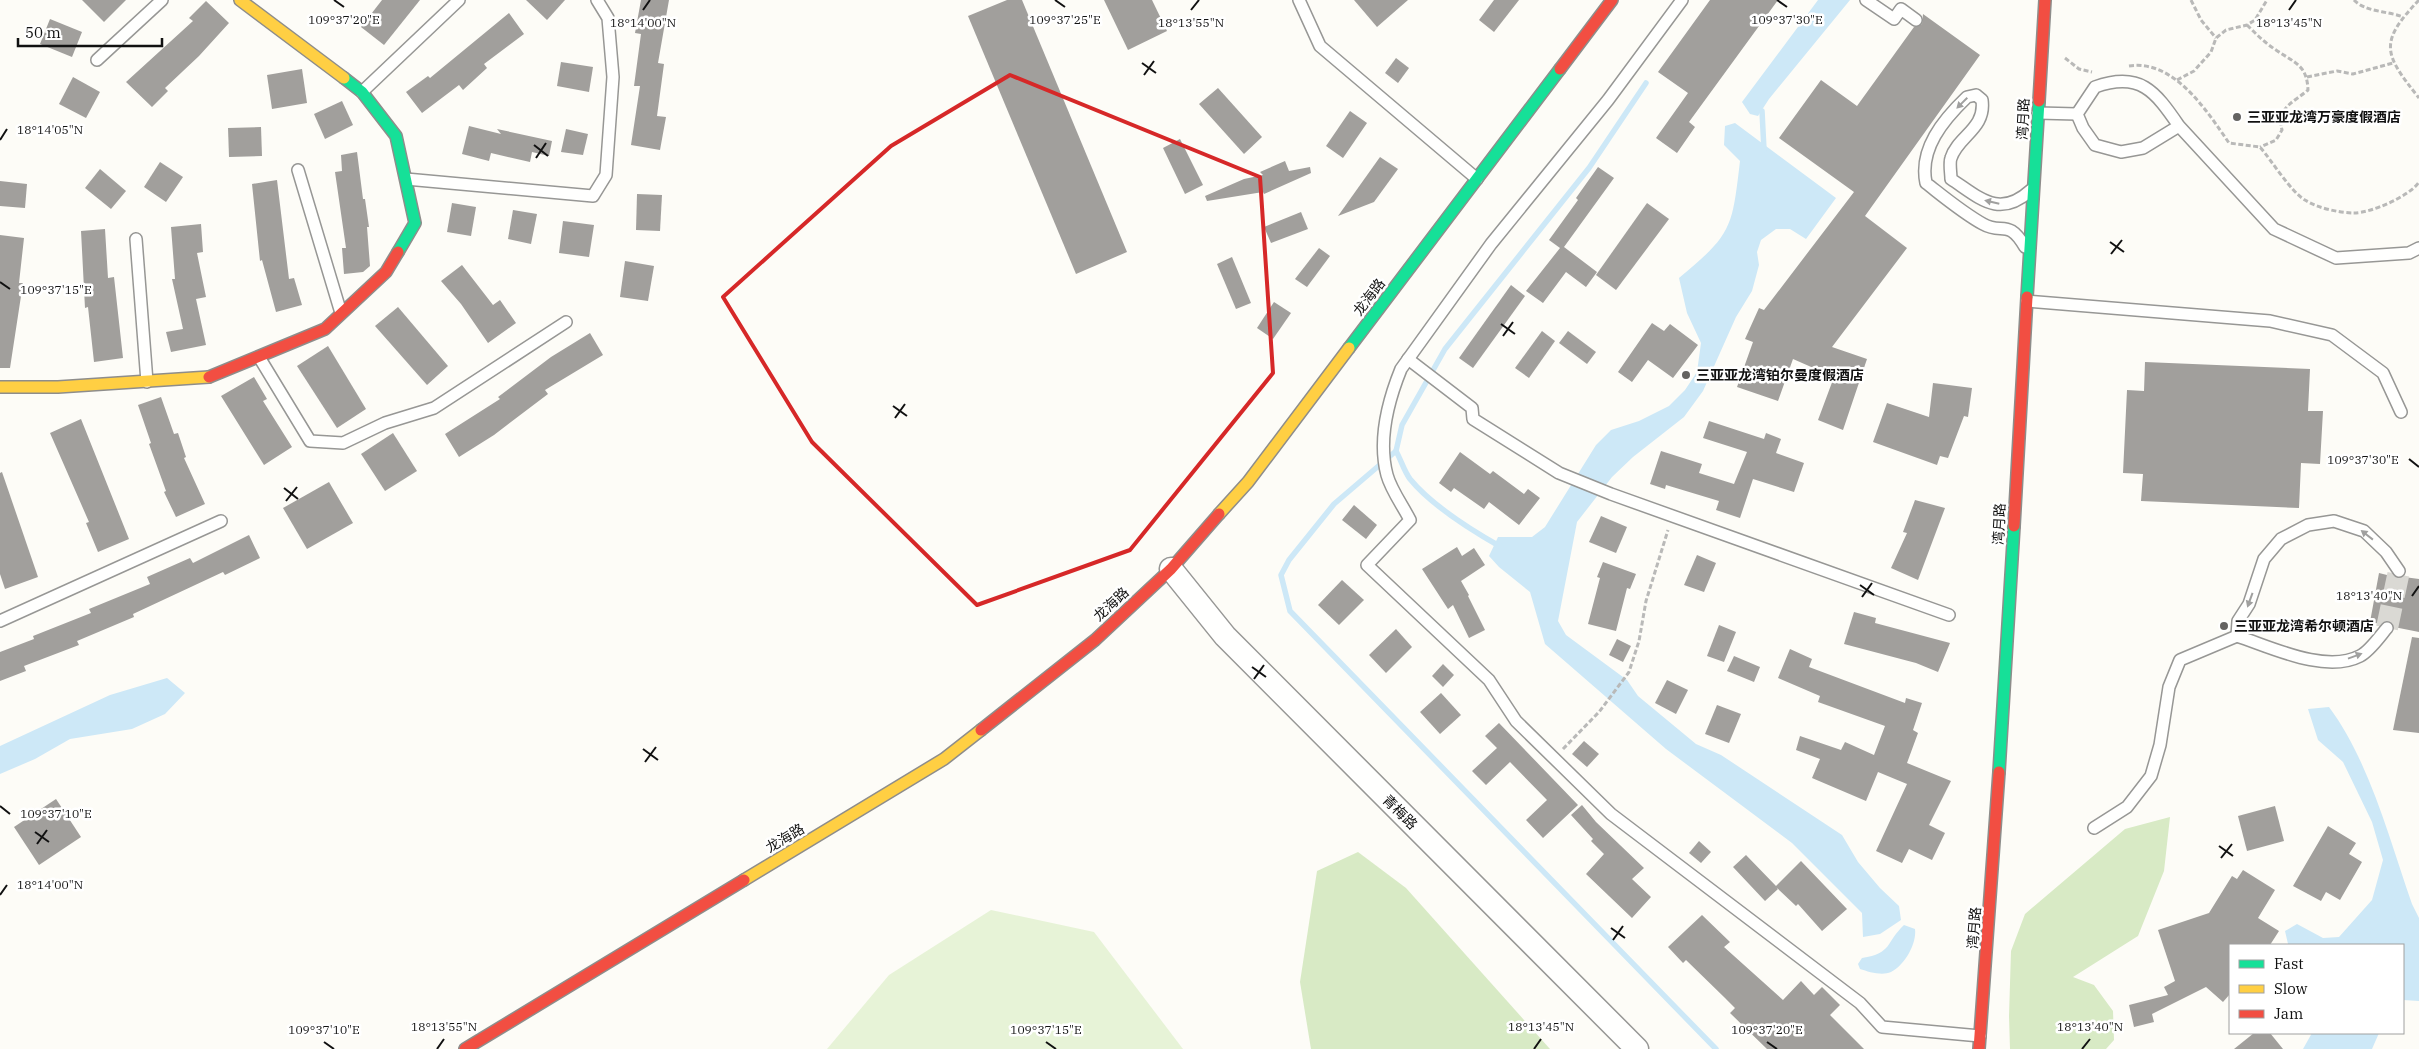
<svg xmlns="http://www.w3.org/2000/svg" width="2419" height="1049" font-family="'IBM Plex Serif','Noto Sans SC',serif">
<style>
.green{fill:#e7f3d7}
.forest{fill:#d8eac5}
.water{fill:#cde8f7}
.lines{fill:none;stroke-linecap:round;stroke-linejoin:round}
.stream{stroke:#cde8f7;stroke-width:5.5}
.building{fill:#a19f9c}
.street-tunnel{stroke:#dad9d4;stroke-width:22;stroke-dasharray:22 11;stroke-linecap:butt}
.lane-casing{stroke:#979795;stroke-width:14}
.street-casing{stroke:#979795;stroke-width:25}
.fast-casing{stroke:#8e8d8b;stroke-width:14}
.slow-casing{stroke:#8e8d8b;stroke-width:14}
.jam-casing{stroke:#8e8d8b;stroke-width:14}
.path{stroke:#b9b9b8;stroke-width:3;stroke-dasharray:5 2.5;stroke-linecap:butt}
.lane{stroke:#fffffe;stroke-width:11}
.street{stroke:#fffffe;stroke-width:22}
.fast{stroke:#16e098;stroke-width:11}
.slow{stroke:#ffcf43;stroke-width:11}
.jam{stroke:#f24e42;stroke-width:11}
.oneway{fill:#a0a09f}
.marked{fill:none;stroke:#d62828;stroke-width:4;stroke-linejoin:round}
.ticks{fill:none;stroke:#111;stroke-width:2}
.poi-dot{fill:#646362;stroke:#fff;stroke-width:2}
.labels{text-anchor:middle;stroke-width:5;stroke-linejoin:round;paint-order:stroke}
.poi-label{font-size:14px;font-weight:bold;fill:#111;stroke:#fff;text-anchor:start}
.street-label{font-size:14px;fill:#111;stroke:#fff}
.ticks-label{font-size:12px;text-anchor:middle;fill:#111;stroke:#fff;stroke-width:5;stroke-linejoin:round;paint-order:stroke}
</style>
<rect width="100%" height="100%" fill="#fdfcf7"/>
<polygon class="green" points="991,910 1094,932 1183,1049 827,1049 889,975"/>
<g class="forest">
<polygon points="2170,817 2164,871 2138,936 2073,977 2094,985 2113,1011 2114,1040 2106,1049 2010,1049 2009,1016 2011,951 2025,914 2125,829"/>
<polygon points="1358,852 1406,888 1550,1049 1311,1049 1300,982 1317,871"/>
</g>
<g class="water">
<polygon points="1818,0 1850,0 1769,99 1758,116 1750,114 1742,102"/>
<path d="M1735 123 1836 198 1806 239 1790 229H1776L1761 240 1757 252 1759 265 1752 291 1736 317 1703 391 1684 417 1633 457 1612 477 1577 522 1558 621 1566 635 1627 680 1638 696 1696 744 1721 755 1842 835 1858 862 1880 888 1899 906 1901 920 1880 934 1863 937 1862 913 1792 843 1666 749 1545 644 1530 592 1499 567 1489 556 1498 537H1532L1545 527 1596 445 1611 430 1639 421 1669 406 1685 390 1697 372 1701 343 1687 313 1679 278C1732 234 1732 229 1740 161L1724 145 1725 126Z"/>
<polygon points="167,678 185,693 165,714 132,729 70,739 35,759 0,774 0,746 110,695"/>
<path d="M2329 707C2369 760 2390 841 2412 904L2419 918V1001L2403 1000V945L2288 944 2285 931 2297 924 2323 938 2339 937 2372 900 2383 860 2372 822 2343 762 2318 740 2308 709Z"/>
<path d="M1904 925 1915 929C1917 943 1905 965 1891 972 1882 976 1869 972 1860 969L1858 964 1862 958C1893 953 1885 943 1904 925Z"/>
<polygon points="2312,1033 2379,1033 2372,1049 2303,1049"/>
</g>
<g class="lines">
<g class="stream">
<polyline points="1646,83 1589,168 1445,349 1402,425 1396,451 1334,504 1289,560 1281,575 1290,611 1716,1049"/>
<polyline points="1762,111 1764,150"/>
<path d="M1396 451C1401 460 1404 471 1410 479 1432 506 1471 530 1501 547"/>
</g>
</g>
<g class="building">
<polygon points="82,0 126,0 104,22"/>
<polygon points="382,0 420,0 384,45 361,27"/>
<polygon points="526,0 565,0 547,20"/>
<polygon points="641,0 669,0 658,63 664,64 657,116 666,117 660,150 631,145 640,86 634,86 641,34 635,33"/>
<polygon points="1007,0 1022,0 1127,252 1076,274 968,16"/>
<polygon points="1104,0 1152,0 1167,31 1128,50"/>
<polygon points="1354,0 1408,0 1377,27"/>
<polygon points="1494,0 1519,0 1494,32 1479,20"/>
<polygon points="1710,0 1778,0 1689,122 1695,127 1677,153 1656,138 1688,93 1658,72"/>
<polygon points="206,1 229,23 199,56 165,88 168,91 152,107 126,82 193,21 189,18"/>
<polygon points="509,13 524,34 484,64 487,68 463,90 459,85 422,113 406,92 428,76 430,78"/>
<polygon points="1923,14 1980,55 1865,216 1907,248 1832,347 1867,359 1843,430 1818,420 1834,377 1793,359 1778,401 1737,387 1753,342 1745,339 1759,308 1764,310 1854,192 1779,138 1821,80 1857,106 1914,27 1922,24"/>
<polygon points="50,19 82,32 72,57 40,44"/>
<polygon points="1396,58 1409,68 1398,83 1385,73"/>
<polygon points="561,62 593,67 589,92 557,86"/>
<polygon points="302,69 307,103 272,109 267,75"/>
<polygon points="73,77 100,92 86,118 59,104"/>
<polygon points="1218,88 1262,137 1244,154 1199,104"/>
<polygon points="342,101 353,125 325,139 314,114"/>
<polygon points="1350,111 1367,123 1343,158 1326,146"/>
<polygon points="469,126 501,134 497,129 552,141 549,156 532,152 530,162 491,153 489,161 462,154"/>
<polygon points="261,127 262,156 229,157 228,128"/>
<polygon points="566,129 588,134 583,155 561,152"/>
<polygon points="1180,139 1203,185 1185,194 1163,148"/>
<polygon points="357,152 363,199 365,199 369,227 367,227 370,266 363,272 344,274 342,248 346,248 335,172 342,171 341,155"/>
<polygon points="1380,157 1398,169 1374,202 1338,216"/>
<polygon points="1285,161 1289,171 1310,167 1311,173 1264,194 1263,192 1207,201 1205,196 1244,179 1263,175 1260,172"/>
<polygon points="160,162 183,177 166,202 144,187"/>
<polygon points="1598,167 1614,178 1564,247 1597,272 1586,287 1566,272 1543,303 1526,291 1560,248 1549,240 1578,200 1576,198"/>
<polygon points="100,169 126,191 111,209 85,188"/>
<polygon points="277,180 289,279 294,278 302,305 276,312 262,260 260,261 252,184"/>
<polygon points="0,181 27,184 25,208 0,206"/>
<polygon points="637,194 662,195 660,231 636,230"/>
<polygon points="452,203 476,207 471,236 447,232"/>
<polygon points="1647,203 1669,219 1616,290 1596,275"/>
<polygon points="513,210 537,214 531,244 508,239"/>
<polygon points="1301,212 1308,229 1271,243 1264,227"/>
<polygon points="563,221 594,225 589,257 559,253"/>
<polygon points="201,224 203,252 197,253 206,297 196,299 206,345 171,352 166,332 183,329 172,279 175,279 171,227"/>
<polygon points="105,229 108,278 114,277 123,358 94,362 88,307 85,308 81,231"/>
<polygon points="0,235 24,238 19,283 23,283 10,368 0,368"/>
<polygon points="1319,248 1330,256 1307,287 1295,279"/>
<polygon points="1232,257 1251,303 1236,309 1217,264"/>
<polygon points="625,261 654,266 648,301 620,297"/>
<polygon points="462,265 493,305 500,300 516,323 488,343 461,304 441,281"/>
<polygon points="1511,285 1525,296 1473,368 1459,358"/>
<polygon points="1274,302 1291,313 1273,339 1257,328"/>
<polygon points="398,307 448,366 427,385 375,326"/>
<polygon points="1652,323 1664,331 1670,324 1698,345 1673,378 1648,360 1632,382 1618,372"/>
<polygon points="1542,331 1555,341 1529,378 1515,368"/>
<polygon points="1568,331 1596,352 1587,364 1559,343"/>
<polygon points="590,333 603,355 545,390 548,394 494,435 459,457 445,434 500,399 498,397 551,357"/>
<polygon points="328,346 366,409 337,428 297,366"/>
<polygon points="2145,362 2310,369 2308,411 2323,411 2320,464 2301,463 2299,508 2141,501 2143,474 2123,473 2127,390 2144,391"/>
<polygon points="254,377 267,399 263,401 292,447 264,465 221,396"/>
<polygon points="1933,383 1972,388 1968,417 1964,416 1948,458 1940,456 1937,465 1873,442 1887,403 1929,417"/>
<polygon points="161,397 174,434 178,433 186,457 184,458 205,504 176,517 164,492 166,491 149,444 151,443 138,405"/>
<polygon points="81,419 129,539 98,552 86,523 89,522 50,433"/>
<polygon points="1709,421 1764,439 1766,433 1781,439 1776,453 1804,463 1794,492 1753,479 1740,518 1716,510 1719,501 1666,485 1665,489 1650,484 1661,451 1702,464 1699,473 1734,484 1747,452 1703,438"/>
<polygon points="393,433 417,471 385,491 361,454"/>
<polygon points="1460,452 1490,474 1493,471 1524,494 1528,489 1540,498 1519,525 1489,502 1484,509 1454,488 1451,492 1439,483"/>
<polygon points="2,472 38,577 5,589 0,574 0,473"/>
<polygon points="329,482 353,523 307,549 283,508"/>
<polygon points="1915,500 1945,508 1918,580 1891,568 1907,533 1903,532"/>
<polygon points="1354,505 1377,525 1366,539 1342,520"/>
<polygon points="1601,516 1627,527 1616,553 1589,542"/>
<polygon points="249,535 260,558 225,575 223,572 133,614 134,617 77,641 79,645 24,666 26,671 0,681 0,652 34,639 33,636 91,613 89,609 150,584 147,577 190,558 193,563"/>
<polygon points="1457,547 1462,556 1474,548 1485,565 1461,581 1469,595 1468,596 1485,630 1469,638 1453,605 1448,609 1422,569"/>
<polygon points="1697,555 1716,563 1704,592 1684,585"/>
<polygon points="1603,562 1636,574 1630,589 1627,588 1616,631 1588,624 1600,578 1597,577"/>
<polygon points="2379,573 2399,578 2404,577 2419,579 2419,632 2394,627 2389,621 2381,624 2370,622"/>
<polygon points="1342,580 1364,600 1339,625 1318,605"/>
<polygon points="1854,612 1876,618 1875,623 1950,643 1938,672 1916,663 1844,644"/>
<polygon points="1719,625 1736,632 1724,662 1707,656"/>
<polygon points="1396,629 1412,647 1386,673 1369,655"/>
<polygon points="2412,637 2419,638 2419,733 2393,730"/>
<polygon points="1617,639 1631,646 1623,662 1609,655"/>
<polygon points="1790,649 1812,659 1809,667 1905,703 1906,698 1922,703 1913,730 1918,733 1907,763 1951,781 1929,825 1945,833 1932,860 1909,849 1902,863 1876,851 1907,784 1878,772 1866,801 1812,778 1820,759 1796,750 1800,736 1841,750 1845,742 1874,755 1885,726 1818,702 1820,696 1778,678"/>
<polygon points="1734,656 1760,667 1754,682 1727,671"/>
<polygon points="1443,664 1454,675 1443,687 1432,676"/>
<polygon points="1667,680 1688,690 1676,714 1655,703"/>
<polygon points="1441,693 1461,715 1440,734 1420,712"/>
<polygon points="1717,705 1741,714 1729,743 1705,734"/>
<polygon points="1499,723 1578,805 1543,838 1526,820 1547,800 1510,762 1486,785 1472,771 1497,748 1485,736"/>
<polygon points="1584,741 1599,754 1587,767 1572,754"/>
<polygon points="56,799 81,837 39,865 14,827"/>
<polygon points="1582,805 1596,822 1644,868 1632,879 1651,897 1632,918 1586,874 1604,854 1591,841 1593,839 1571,815"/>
<polygon points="2275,806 2284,841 2247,851 2238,816"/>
<polygon points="2328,826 2356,843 2349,854 2362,862 2340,900 2326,892 2321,901 2293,886"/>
<polygon points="1699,841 1711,852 1701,863 1689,853"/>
<polygon points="1746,855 1776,886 1801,861 1847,909 1822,931 1798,904 1796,906 1776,887 1778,889 1765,901 1733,867"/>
<polygon points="2243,870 2275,890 2258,918 2279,931 2270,945 2230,945 2230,994 2223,1002 2206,987 2152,1014 2154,1022 2134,1027 2129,1005 2168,995 2164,987 2175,981 2158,930 2209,913 2232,876 2237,879"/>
<polygon points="1702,915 1730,942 1724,947 1783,1000 1801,981 1814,995 1822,987 1840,1005 1830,1015 1864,1049 1767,1049 1730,1013 1735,1008 1725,998 1686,960 1683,963 1668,947"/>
<polygon points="2254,1033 2270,1033 2283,1049 2234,1049"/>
</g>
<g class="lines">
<polyline class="street-tunnel" points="2387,628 2399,571"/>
<g class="lane-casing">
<g id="lane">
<polyline points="1299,0 1320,46 1477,179"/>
<path d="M1682 0 1608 100 1491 244 1401 369C1388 401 1378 441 1387 475 1391 490 1403 506 1410 520L1367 565 1489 680 1516 721 1611 814 1860 1003 1882 1027 1980 1036"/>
<polyline points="1866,0 1894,19 1901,9 1916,20"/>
<polyline points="97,60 162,0"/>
<polyline points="362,92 459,0"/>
<polyline points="2038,113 2077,114"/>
<path d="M2179 126 2143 148 2121 152 2095 145 2083 128 2077 114 2095 87C2140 71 2155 91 2179 126L2274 229 2336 258 2409 253 2419 248"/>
<polyline points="298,170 341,313"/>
<polyline points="406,179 593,196 606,175 613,77 608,18 597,0"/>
<polyline points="136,239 147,382"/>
<path d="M2025 247C2008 218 2002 235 1983 224 1963 213 1944 197 1926 183 1919 149 1943 120 1967 97L1976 95 1982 100C1986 129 1958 136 1951 158 1949 163 1951 173 1951 179 1980 198 1999 219 2031 190"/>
<polyline points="2027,301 2270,321 2332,335 2383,373 2401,412"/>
<polyline points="259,357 310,441 343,443 385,423 434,408 566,322"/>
<polyline points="1408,359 1472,408 1473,419 1559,473 1611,494 1949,615"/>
<polyline points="0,621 221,521"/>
<path d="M2387 628C2380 636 2370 651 2360 656 2325 674 2271 647 2237 636L2238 621 2249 604 2264 559 2281 539 2308 525 2334 521 2364 531 2386 552 2399 571"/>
<polyline points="2094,828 2127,807 2151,776 2160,745 2169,687 2180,660 2237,636"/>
</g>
</g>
<g class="street-casing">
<polyline id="street" points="1171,569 1225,636 1637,1049"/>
</g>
<g class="fast-casing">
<g id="fast">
<polyline points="344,78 362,92 396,136 415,223 398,252"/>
<polyline points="2027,297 2039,101"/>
<polyline points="1349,348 1560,69"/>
<polyline points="1999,772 2014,526"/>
</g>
</g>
<g class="slow-casing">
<g id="slow">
<polyline points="240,0 344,78"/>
<polyline points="0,387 58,387 209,377"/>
<polyline points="1219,514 1248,482 1349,348"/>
<polyline points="744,880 944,759 981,730"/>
</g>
</g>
<g class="jam-casing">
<g id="jam">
<polyline points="1560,69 1612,0"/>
<polyline points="2039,101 2045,0"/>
<polyline points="209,377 325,329 386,272 398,252"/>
<polyline points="2014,526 2027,297"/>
<polyline points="981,730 1095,640 1171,569 1219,514"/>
<polyline points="465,1049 744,880"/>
<polyline points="1979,1049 1999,772"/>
</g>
</g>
<g class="path">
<polyline points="2191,0 2201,20 2216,38"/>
<path d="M2354 0C2365 12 2388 11 2403 17"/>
<path d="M2419 0C2378 43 2384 54 2419 98"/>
<path d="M2247 25C2256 34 2265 43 2276 50 2295 63 2307 65 2308 90 2294 102 2276 108 2282 130L2276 140 2260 147"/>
<polyline points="2065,58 2079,69 2092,72"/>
<path d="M2129 66C2174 59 2207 111 2229 143L2260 147C2272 161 2291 192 2305 200 2317 208 2340 213 2354 213 2371 213 2410 196 2419 182"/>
<polyline points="2307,77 2337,71 2353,74 2393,63"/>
<polyline points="2177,80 2194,71 2211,52 2216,38 2226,30 2247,25 2255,20 2267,0"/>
<polyline points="1563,749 1599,712 1629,672 1639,641 1646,601 1668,530"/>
</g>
<use href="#lane" class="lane"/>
<use href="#street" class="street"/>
<use href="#fast" class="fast"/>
<use href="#slow" class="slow"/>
<use href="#jam" class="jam"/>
</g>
<defs><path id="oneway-solid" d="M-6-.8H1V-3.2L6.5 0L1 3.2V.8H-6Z" transform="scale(1.25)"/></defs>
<g class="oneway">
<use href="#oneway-solid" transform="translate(1962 103) rotate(135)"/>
<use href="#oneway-solid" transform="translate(1992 202) rotate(-167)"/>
<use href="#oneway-solid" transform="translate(2367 535) rotate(-142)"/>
<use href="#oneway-solid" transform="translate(2250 600) rotate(110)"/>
<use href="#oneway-solid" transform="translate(2355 656) rotate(-20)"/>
</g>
<path class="marked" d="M1010 75 1260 177 1273 373 1130 550 977 605 812 442 723 297 891 146Z"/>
<path class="ticks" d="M334 0 344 7M1055 0 1065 7M1777 0 1787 7M643 10 650 0M1191 10 1199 0M2289 10 2296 0M1142 63 1156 73M1144 75 1154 61M0 140 7 129M534 145 548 156M536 158 546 143M2110 242 2124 252M2111 254 2122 240M0 282 10 289M1501 324 1515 334M1503 336 1513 322M893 406 907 416M895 418 905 404M2409 459 2419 467M284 488 298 499M286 501 297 487M1860 585 1874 595M2412 596 2419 586M1862 597 1872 583M1252 667 1266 677M1254 679 1264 665M643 749 658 760M645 762 656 747M0 806 10 814M35 832 49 842M37 844 47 830M2219 846 2233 856M2221 858 2232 844M0 895 7 885M1611 928 1625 938M1613 940 1623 926M324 1042 334 1049M1046 1042 1056 1049M1767 1042 1777 1049M437 1049 444 1039M1534 1049 1541 1039M2082 1049 2090 1039"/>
<g class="poi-dot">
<circle cx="2237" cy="117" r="5"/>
<circle cx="1686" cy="375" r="5"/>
<circle cx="2224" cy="626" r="5"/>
</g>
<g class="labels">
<g class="poi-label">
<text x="2247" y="122">三亚亚龙湾万豪度假酒店</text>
<text x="1696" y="380">三亚亚龙湾铂尔曼度假酒店</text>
<text x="2234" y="631">三亚亚龙湾希尔顿酒店</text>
</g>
<g class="street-label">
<text transform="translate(2023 119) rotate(-87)" y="5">湾月路</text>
<text transform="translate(1369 297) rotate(-53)" y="5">龙海路</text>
<text transform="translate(1999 524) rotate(-87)" y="5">湾月路</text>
<text transform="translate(1111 604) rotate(-43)" y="5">龙海路</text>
<text transform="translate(1400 812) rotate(45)" y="5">青梅路</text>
<text transform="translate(785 838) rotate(-31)" y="5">龙海路</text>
<text transform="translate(1974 928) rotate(-86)" y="5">湾月路</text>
</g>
</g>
<g class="ticks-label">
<text x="344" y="24">109°37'20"E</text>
<text x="1065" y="24">109°37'25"E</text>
<text x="1787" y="24">109°37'30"E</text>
<text x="2289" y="27">18°13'45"N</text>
<text x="643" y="27">18°14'00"N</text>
<text x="1191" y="27">18°13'55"N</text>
<text x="50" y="134">18°14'05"N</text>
<text x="56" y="294">109°37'15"E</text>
<text x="2363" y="464">109°37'30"E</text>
<text x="2369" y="600">18°13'40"N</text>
<text x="56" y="818">109°37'10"E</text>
<text x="50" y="889">18°14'00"N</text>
<text x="444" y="1031">18°13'55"N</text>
<text x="1541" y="1031">18°13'45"N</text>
<text x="2090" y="1031">18°13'40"N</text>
<text x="324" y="1034">109°37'10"E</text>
<text x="1046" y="1034">109°37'15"E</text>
<text x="1767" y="1034">109°37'20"E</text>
</g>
<rect x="2229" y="944" width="175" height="90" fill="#ffffff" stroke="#a0a0a0"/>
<rect x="2239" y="960" width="25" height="8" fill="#16e098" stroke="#a0a0a0"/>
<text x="2274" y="969" font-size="15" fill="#111111">Fast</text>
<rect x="2239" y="985" width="25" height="8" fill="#ffcf43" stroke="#a0a0a0"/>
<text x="2274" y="994" font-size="15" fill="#111111">Slow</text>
<rect x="2239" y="1010" width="25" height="8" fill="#f24e42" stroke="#a0a0a0"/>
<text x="2274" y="1019" font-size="15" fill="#111111">Jam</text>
<path d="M18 38v8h144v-8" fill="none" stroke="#111111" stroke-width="2.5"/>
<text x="25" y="38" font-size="15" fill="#111111" stroke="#ffffff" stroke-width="4" paint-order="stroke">50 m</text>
</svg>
